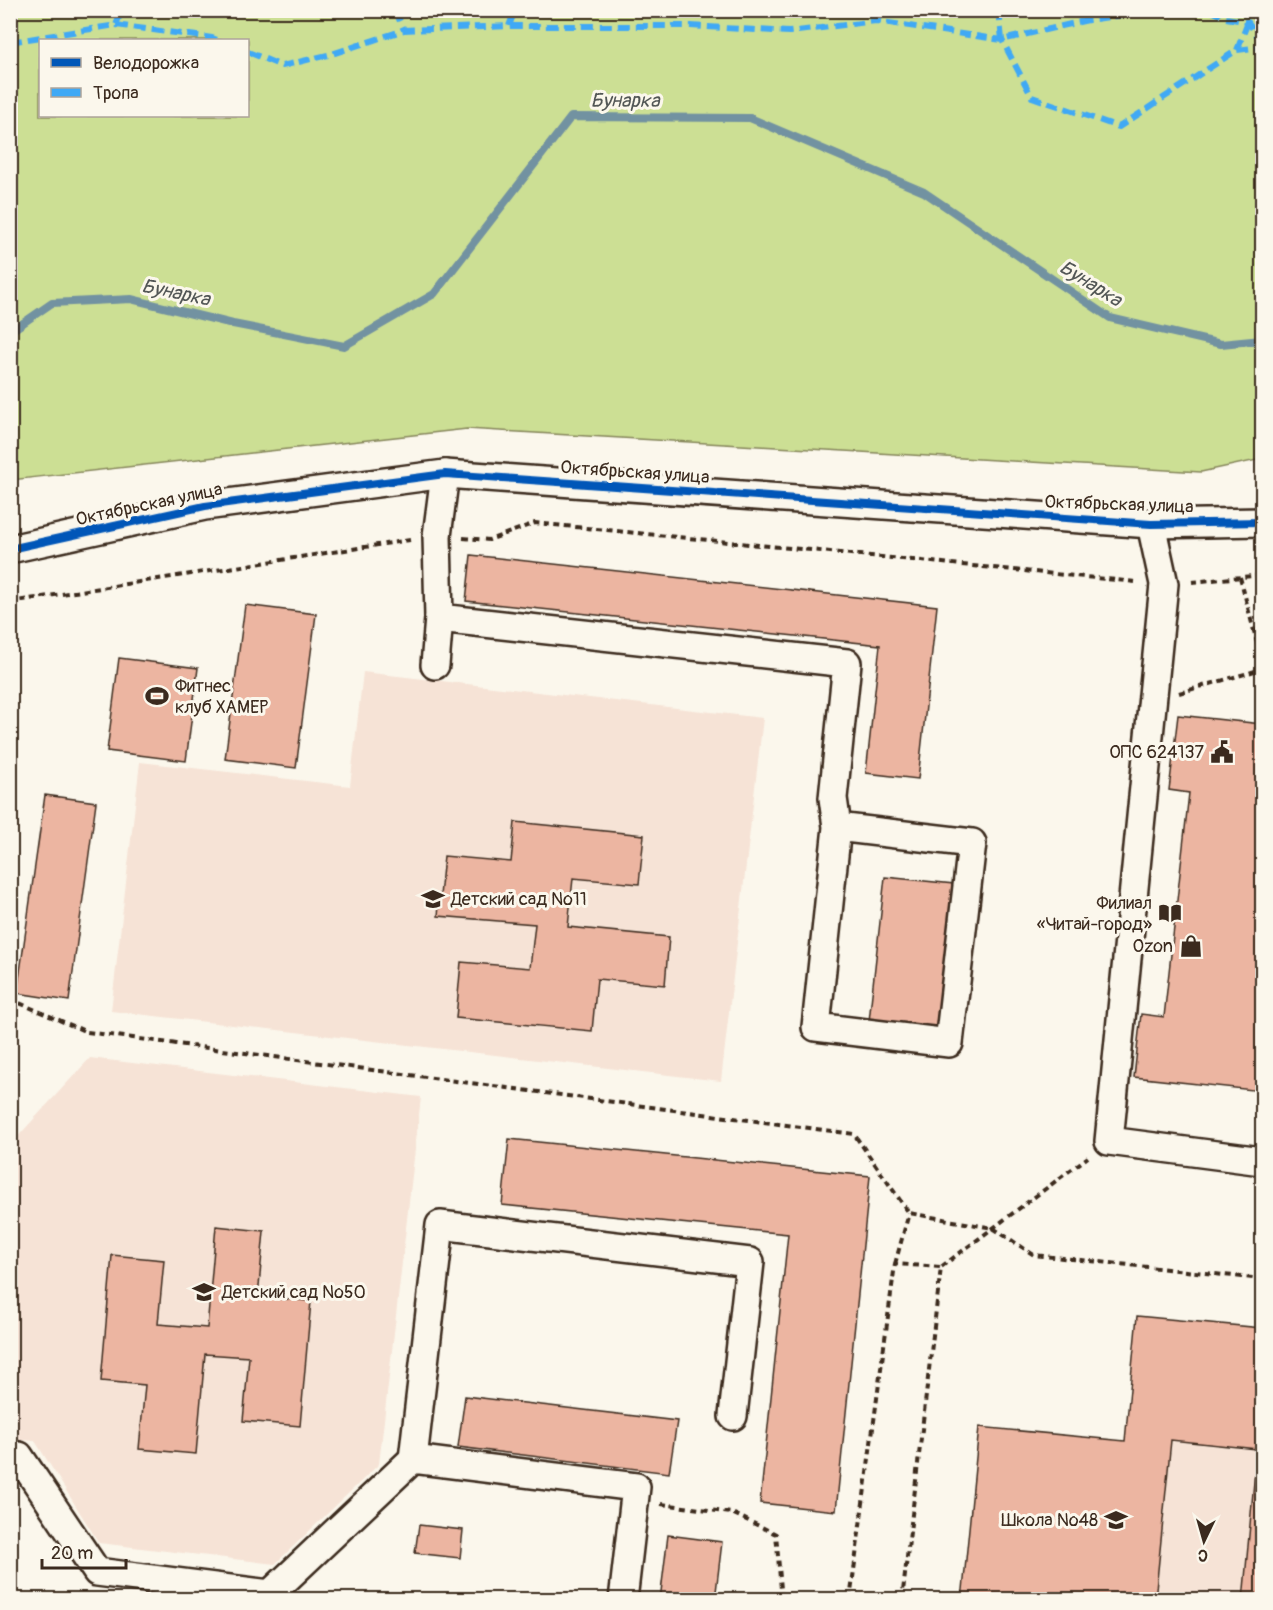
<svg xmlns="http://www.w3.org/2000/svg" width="1273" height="1610" font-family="Pangolin,sans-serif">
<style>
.built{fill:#f6e3d6}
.green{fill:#ccdf94;stroke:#848459;stroke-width:1.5;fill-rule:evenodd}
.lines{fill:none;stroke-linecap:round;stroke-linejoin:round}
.stream{stroke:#7292a1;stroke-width:8}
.building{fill:#ecb5a1;stroke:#3b2a1e;stroke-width:1.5}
.minor-casing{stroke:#3b2a1e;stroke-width:32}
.path{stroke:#3b2a1e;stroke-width:4;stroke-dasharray:6 4.5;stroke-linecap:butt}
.minor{stroke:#fbf7ec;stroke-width:27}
.quiet{stroke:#3fa9f5;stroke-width:6;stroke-dasharray:12 6;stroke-linecap:butt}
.cycleway-casing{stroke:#fbf7ec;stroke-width:11}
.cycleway{stroke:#0057b8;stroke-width:8}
.labels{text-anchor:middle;stroke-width:6;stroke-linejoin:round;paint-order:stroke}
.street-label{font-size:18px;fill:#3b2a1e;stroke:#fbf7ec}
.poi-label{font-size:18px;fill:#3b2a1e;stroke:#fbf7ec;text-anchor:end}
.water-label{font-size:20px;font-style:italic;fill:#525655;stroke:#fbf7ec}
</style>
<rect width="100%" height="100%" fill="#fbf7ec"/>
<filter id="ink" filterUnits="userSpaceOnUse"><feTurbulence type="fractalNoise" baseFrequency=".0167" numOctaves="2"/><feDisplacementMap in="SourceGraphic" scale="12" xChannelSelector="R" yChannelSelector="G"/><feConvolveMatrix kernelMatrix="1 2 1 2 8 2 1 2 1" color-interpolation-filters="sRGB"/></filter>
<g filter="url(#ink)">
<g class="built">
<polygon points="363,672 763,718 721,1081 111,1011 140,762 350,786"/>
<polygon points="90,1058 421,1097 379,1464 275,1564 99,1543 35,1441 11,1439 10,1145"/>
<polygon points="1137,1316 1262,1328 1262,1599 962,1600 979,1427 1125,1441"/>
</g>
<path class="green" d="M10 11H1262V459L1201 472 467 429 11 480ZM40 40H248V116H40Z"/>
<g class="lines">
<polyline class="stream" points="10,332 52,303 131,299 233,324 344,346 434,294 571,117 750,118 924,192 1110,318 1221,344 1262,340"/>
</g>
<g class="building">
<polygon points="471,555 937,606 918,779 866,773 880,645 466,601"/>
<polygon points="245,605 316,614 296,768 225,759"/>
<polygon points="119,658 198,668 186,761 107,751"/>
<polygon points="1178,715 1262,724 1262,1091 1134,1077 1141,1014 1164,1017 1189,793 1169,790"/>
<polygon points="45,795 96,802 69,1001 17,993"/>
<polygon points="515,822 644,835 639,884 573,878 568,927 669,937 665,985 597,979 592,1031 456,1018 461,962 530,968 535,924 438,916 444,856 511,862"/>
<polygon points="885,877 954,884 937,1037 868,1030"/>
<polygon points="509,1139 870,1176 836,1511 760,1503 788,1234 502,1205"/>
<polygon points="216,1226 264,1231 258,1297 311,1301 300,1426 243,1421 249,1357 205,1354 196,1454 139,1449 145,1385 101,1381 112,1255 164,1260 158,1324 207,1328"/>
<polygon points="1137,1316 1262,1328 1262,1600 1243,1600 1257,1449 1171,1440 1155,1600 962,1600 979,1427 1125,1441"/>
<polygon points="465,1396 677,1421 669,1473 458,1447"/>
<polygon points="419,1525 463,1530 460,1558 415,1553"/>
<polygon points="668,1535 722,1542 715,1600 660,1600"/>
</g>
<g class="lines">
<g class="minor-casing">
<g id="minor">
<polyline points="445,474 437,536 439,618 847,663 833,798 837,827 816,1027 949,1043 972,843 837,827"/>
<polyline points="1151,524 1164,584 1109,1141 1262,1161"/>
<polyline points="10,549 205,506 445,474 1151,524 1262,522"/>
<polyline points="435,665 439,618"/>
<polyline points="10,1455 19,1456 97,1572 270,1594 272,1600"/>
<polyline points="413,1459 440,1225 750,1262 733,1416"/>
<polyline points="270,1594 413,1459 636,1487 623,1600"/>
</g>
</g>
<g class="path">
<polyline points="463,538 489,540 535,523 1136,582"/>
<polyline points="1240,577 1262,662"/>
<polyline points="1192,582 1262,575"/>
<polyline points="10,602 410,540"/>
<polyline points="1179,693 1262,669"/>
<polyline points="10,999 87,1032 854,1134 909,1213 993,1228 1034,1255 1262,1279"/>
<polyline points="895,1264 909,1213"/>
<polyline points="661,1504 732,1513 776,1534 782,1600"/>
<polyline points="850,1600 895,1264 941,1267"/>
<polyline points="902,1600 941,1267 1088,1157"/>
</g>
<use href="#minor" class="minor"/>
<g class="quiet">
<polyline points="395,10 404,30"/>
<polyline points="999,10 1002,40 1088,20 1157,10"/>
<polyline points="1210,10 1226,18 1248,22 1262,42"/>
<polyline points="116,25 212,38 217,40"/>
<polyline points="509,26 515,10"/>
<polyline points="10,42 116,25 122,10"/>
<polyline points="1237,50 1248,22 1255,10"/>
<polyline points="248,52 282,66 332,54 404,30 509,26 691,26 789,32 876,21 1002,40 1032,97 1119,127 1237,50 1262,47"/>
</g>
<g class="cycleway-casing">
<polyline id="cycleway" points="10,549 205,506 445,474 1151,524 1262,522"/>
</g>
<use href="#cycleway" class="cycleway"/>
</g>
</g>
<defs>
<g id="stadium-bare" transform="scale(1.8)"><path d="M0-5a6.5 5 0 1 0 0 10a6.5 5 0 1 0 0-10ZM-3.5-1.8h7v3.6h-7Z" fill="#3b2a1e" stroke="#fbf7ec" stroke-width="2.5" paint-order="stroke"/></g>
<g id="civic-bare" transform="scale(1.8)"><path d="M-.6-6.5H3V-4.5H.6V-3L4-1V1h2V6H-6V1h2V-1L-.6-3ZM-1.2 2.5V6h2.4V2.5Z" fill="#3b2a1e" stroke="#fbf7ec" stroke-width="2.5" paint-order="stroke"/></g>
<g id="school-bare" transform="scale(1.8)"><path d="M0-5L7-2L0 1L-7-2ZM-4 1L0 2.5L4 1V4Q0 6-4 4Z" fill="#3b2a1e" stroke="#fbf7ec" stroke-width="2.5" paint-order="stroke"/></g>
<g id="library-bare" transform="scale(1.8)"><path d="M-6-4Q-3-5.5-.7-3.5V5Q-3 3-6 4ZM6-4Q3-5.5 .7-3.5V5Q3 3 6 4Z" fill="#3b2a1e" stroke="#fbf7ec" stroke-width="2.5" paint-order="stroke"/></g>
<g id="shop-bare" transform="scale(1.8)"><path d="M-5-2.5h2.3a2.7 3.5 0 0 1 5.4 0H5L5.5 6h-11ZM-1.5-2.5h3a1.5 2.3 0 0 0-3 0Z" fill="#3b2a1e" stroke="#fbf7ec" stroke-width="2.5" paint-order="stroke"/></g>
</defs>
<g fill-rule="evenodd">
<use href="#stadium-bare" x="157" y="696"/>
<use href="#civic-bare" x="1222" y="752"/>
<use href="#school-bare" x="433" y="899"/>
<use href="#library-bare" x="1170" y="913"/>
<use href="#shop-bare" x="1191" y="946"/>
<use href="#school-bare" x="204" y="1292"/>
<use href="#school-bare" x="1116" y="1520"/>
</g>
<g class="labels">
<g class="street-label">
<text transform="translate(635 472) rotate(4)" y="6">Октябрьская улица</text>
<text transform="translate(149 504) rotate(-12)" y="6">Октябрьская улица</text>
<text transform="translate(1119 504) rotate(2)" y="6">Октябрьская улица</text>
</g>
<g class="poi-label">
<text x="175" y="692" text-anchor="start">Фитнес<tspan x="175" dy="21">клуб ХАМЕР</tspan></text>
<text x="1204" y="758">ОПС 624137</text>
<text x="451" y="905" text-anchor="start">Детский сад №11</text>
<text x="1152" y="909">Филиал<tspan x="1152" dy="21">«Читай-город»</tspan></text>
<text x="1173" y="952">Ozon</text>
<text x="222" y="1298" text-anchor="start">Детский сад №50</text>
<text x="1098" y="1526">Школа №48</text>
</g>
<g class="water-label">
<text x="625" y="107">Бунарка</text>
<text transform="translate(1091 283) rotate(32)" y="7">Бунарка</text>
<text transform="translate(176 292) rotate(12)" y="7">Бунарка</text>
</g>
</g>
<rect width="1273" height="1610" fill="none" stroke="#fbf7ec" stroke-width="36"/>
<rect x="18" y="18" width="1237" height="1574" fill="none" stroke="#3b2a1e" stroke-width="2" filter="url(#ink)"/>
<rect x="39" y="39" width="210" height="78" fill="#fbf7ec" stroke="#aea59a" stroke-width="1.5"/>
<rect x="51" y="58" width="30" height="9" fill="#0057b8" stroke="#aea59a" stroke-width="1.5"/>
<text x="93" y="69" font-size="18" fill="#3b2a1e">Велодорожка</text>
<rect x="51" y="88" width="30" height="9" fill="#3fa9f5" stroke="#aea59a" stroke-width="1.5"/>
<text x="93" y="99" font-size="18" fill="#3b2a1e">Тропа</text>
<g transform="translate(1204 1541) rotate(185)" stroke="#fbf7ec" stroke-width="4.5" paint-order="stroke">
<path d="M0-4.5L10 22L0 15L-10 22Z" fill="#3b2a1e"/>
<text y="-9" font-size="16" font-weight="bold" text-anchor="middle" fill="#3b2a1e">С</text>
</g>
<path d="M42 1559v9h84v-9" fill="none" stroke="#3b2a1e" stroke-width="3"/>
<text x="51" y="1559" font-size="18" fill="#3b2a1e" stroke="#fbf7ec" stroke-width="4.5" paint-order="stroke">20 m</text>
</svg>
